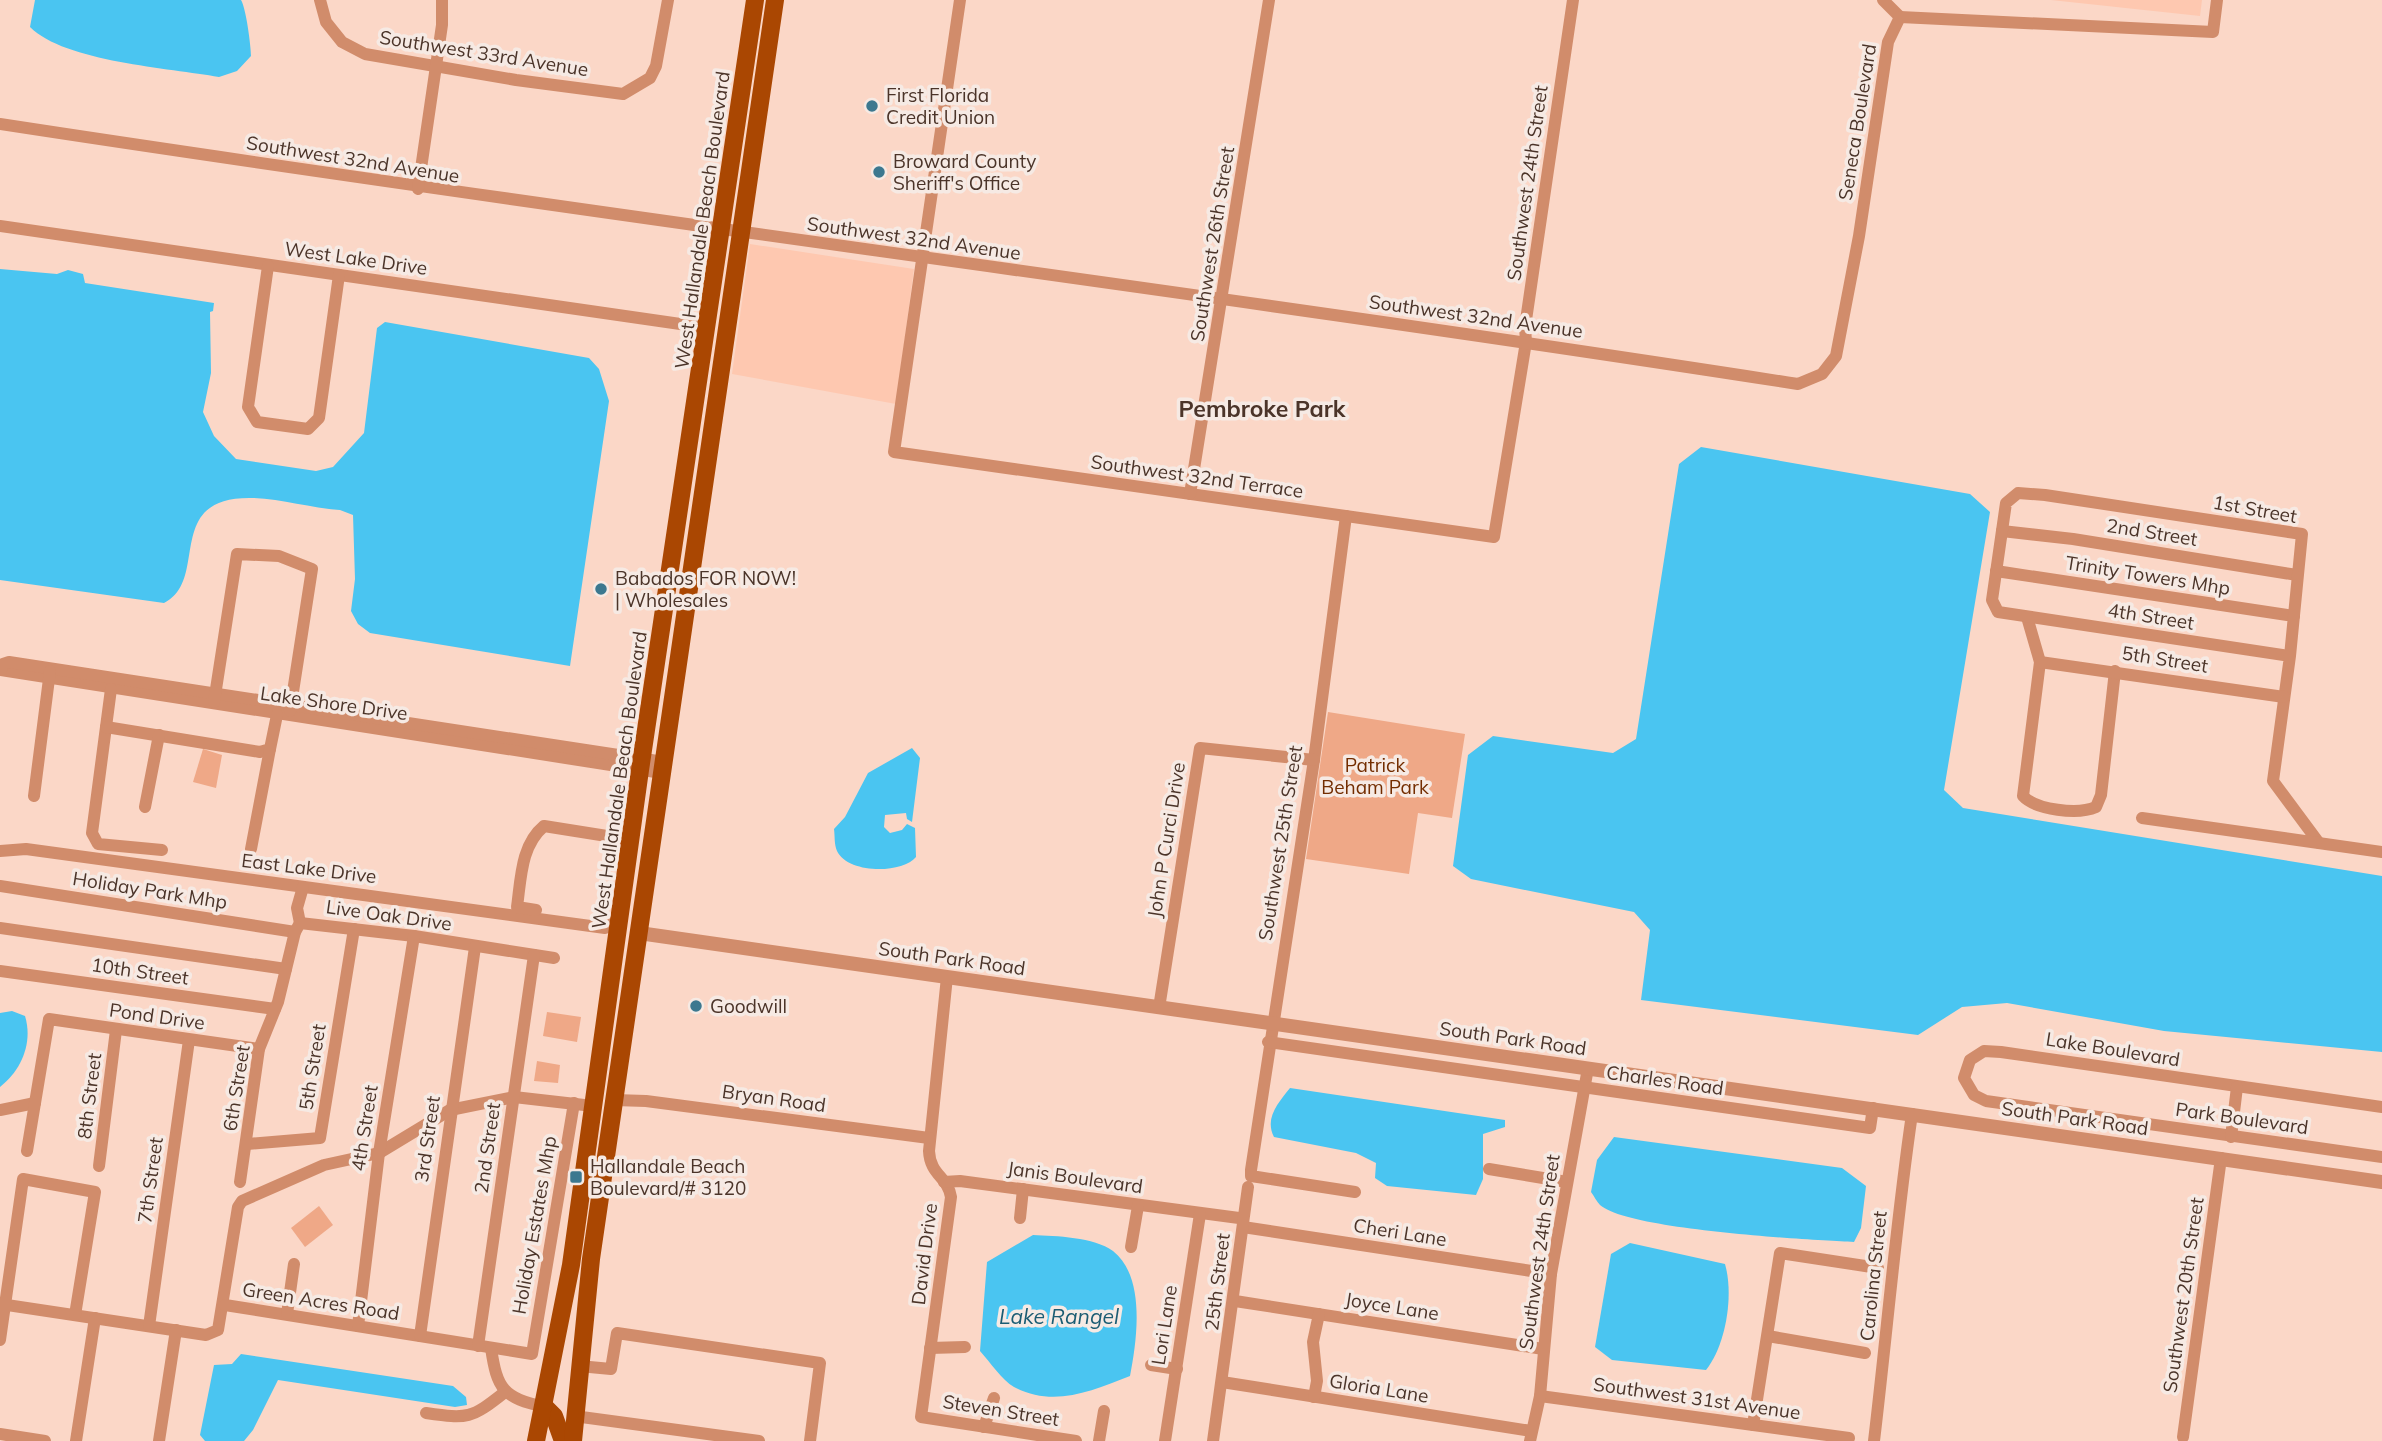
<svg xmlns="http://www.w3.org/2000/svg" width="2382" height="1441" font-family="Mulish,sans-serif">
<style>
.built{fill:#fec8b0}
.green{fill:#efa887}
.water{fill:#4ac5f1}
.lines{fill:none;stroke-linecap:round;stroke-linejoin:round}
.minor{stroke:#d18c6b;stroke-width:12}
.tertiary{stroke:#d18c6b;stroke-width:14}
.primary{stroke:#aa4702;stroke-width:18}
.poi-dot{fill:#3c788f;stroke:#f6eae4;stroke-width:2.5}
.labels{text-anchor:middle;stroke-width:7;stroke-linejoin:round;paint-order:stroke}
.street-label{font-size:19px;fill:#4b3429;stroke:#f6eae4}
.poi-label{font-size:19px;fill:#4b3429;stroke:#f6eae4;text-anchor:start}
.park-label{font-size:19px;fill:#732d00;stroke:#f6eae4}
.water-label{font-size:21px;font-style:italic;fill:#1b5c73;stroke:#f6eae4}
.quarter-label{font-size:23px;font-weight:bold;fill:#4b3429;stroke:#f6eae4}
</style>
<rect width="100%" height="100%" fill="#fbd7c7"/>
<g class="built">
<polygon points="2051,0 2202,0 2200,16"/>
<polygon points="750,244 914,269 896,404 732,374"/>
</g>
<g class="green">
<polygon points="1328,712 1465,734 1452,818 1418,813 1409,874 1306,859"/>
<polygon points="203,749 222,755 216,788 193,782"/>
<polygon points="547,1012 581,1017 577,1042 543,1036"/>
<polygon points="537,1061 560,1065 558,1083 534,1081"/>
<polygon points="319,1206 333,1225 305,1247 291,1228"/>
</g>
<g class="water">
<path d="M35 0H241C246 8 251 46 251 56L237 71 219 77C170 68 65 62 30 27Z"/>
<path d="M0 269 57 274 68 270 83 274 85 283 214 303 213 311 210 312 211 373 203 412 214 436 236 459 316 471 333 467 364 433 377 328 385 322 589 358 599 369 609 401 570 666 370 633 358 624 351 611 355 579 353 515 340 510C311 508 282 499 254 498 161 495 211 580 164 603L0 580Z"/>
<polygon points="1701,447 1970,494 1990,512 1944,790 1963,808 2382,876 2382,1052 2164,1031 2007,1003 1962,1007 1918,1035 1641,1000 1650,930 1634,912 1471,879 1453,866 1468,755 1493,736 1613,753 1636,739 1679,464"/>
<path d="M912 748 920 758 912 822 907 819 906 813 885 815 884 827 890 833 902 830 907 824 915 828 916 857C902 874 848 874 837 851 834 844 835 836 834 829L845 817 868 773Z"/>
<path d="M12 1011 25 1016C33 1042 22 1070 0 1087V1013Z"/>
<path d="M1290 1088 1505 1120V1127L1483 1134V1179L1476 1195 1387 1186 1375 1178 1376 1163 1356 1153 1274 1137C1264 1118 1279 1102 1290 1088Z"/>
<path d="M1614 1137 1842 1168 1866 1186 1861 1228 1854 1242C1810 1240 1628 1230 1600 1205 1597 1202 1594 1196 1591 1192L1597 1160Z"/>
<path d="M1033 1235C1056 1236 1094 1237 1113 1251 1146 1277 1137 1340 1130 1376 1091 1391 1054 1408 1014 1387 1002 1380 990 1362 980 1351L987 1262Z"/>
<path d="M1630 1243 1725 1264C1734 1295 1726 1345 1706 1370L1612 1360 1595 1347 1611 1254Z"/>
<polygon points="241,1354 453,1386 466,1397 467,1405 455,1407 278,1380 253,1430 244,1441 205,1441 200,1435 214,1365 232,1364"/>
</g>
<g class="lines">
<g class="minor">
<polyline points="320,0 326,22 342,42 365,54 516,80 623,94 650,78 656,66 668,0"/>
<polyline points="960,0 894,452 1494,537 1526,342 1525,327 1573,0"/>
<polyline points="1883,0 1900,17"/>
<path d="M0 124C598 216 1199 291 1798 384L1822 374 1836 356 1859 236 1888 42 1900 17 2213 32 2217 0"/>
<polyline points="418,189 442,25 442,0"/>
<polyline points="0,226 708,328"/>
<polyline points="268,266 248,407 257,422 308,429 319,418 339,275"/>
<polyline points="1190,494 1269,0"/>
<polyline points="1346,516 1314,760 1251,1170 1251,1176 1355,1192"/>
<polyline points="2002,531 2073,539 2297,575"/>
<polyline points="1996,571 2294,616"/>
<path d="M2027 617 2040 662 2023 796C2036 810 2078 815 2096 807L2101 795 2115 671"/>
<polyline points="2290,656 1998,612 1992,600 2006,503 2018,493 2045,495 2302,534 2290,656 2273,781 2319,843"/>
<polyline points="2040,662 2284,697"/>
<polyline points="0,670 662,773"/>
<polyline points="1,670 3,664 9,662 664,762"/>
<polyline points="111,689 92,833 98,844 162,850"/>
<polyline points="214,702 237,554 279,556 312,569 290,711"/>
<polyline points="106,727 260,752 270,749 277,715"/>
<polyline points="34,796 50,671"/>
<polyline points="145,807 159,735"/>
<polyline points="2142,818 2382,852"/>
<polyline points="251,849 270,749"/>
<polyline points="0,851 26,849 605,928 612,924"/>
<polyline points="0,886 295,932"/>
<path d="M536 910 517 907C521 878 521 845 544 826L632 840"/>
<polyline points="300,923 297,908 303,887"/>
<polyline points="0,928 286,969"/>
<polyline points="0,971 275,1009"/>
<path d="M947 977 929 1151C930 1175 948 1177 951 1197L921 1417 1076 1441"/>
<polyline points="1159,1008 1200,748 1314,760"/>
<polyline points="1268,1042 1870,1128 1873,1108"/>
<polyline points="614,1100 646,1101 929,1138"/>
<polyline points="2382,1107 2001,1052 1984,1051 1970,1060 1964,1078 1974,1095 1986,1101 2382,1157"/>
<polyline points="0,1110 35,1103"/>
<polyline points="2231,1137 2237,1087"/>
<polyline points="247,1144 320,1138 354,929"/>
<polyline points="27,1151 49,1019 259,1049"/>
<polyline points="99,1166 116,1030"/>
<polyline points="1489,1169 1567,1182"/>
<polyline points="240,1182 259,1049 278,1002 295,932 300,923 414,936 554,958"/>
<polyline points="944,1182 960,1181 1239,1218"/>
<polyline points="1020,1218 1023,1189"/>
<polyline points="1243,1227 1551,1274"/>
<polyline points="1131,1247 1138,1206"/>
<polyline points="1235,1301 1543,1349"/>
<polyline points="0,1304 206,1335 218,1330 238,1207 242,1201 324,1165 379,1153 450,1110 514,1097 593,1106"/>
<polyline points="225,1305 532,1354 574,1103"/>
<polyline points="287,1314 294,1264"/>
<polyline points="149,1326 189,1040"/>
<polyline points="358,1326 379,1153 414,936"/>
<polyline points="420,1336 475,947"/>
<polyline points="1768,1336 1865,1353"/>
<polyline points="0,1340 23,1179 95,1192 75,1315"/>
<polyline points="478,1346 534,955"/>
<path d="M491 1348C497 1389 503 1398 545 1407"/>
<polyline points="930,1348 965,1347"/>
<polyline points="1151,1365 1177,1369"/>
<polyline points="579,1366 611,1369 617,1333 820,1363 810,1441"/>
<polyline points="1222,1382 1531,1431"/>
<polyline points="1540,1396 1849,1438"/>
<polyline points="1314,1397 1317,1381 1313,1342 1319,1314"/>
<path d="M426 1413C468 1419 471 1419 505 1392"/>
<polyline points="574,1416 759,1441"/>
<polyline points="1753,1425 1780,1253 1878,1268"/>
<polyline points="984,1427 994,1398"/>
<polyline points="0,1434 45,1441"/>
<polyline points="2183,1437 2221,1158"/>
<polyline points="76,1441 95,1318"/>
<polyline points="159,1441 176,1330"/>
<polyline points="1099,1441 1104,1411"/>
<polyline points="1165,1441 1200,1214"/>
<polyline points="1213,1441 1248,1187"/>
<polyline points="1530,1441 1540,1396 1551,1274 1588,1068"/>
<path d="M1874 1441C1887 1332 1896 1223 1912 1114"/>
</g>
<polyline class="tertiary" points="639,933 2382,1182"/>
<g class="primary">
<polyline points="545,1407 554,1416 563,1441"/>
<polyline points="536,1441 571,1265 640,770 755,0"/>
<polyline points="573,1441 591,1259 775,0"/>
</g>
</g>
<g class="poi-dot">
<circle cx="872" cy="106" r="7"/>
<circle cx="879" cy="172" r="7"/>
<circle cx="601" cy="589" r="7"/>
<circle cx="696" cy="1006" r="7"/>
<rect x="569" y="1170" width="14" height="14" rx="3.5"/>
</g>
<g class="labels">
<g class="street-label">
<text transform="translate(484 53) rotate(9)" y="7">Southwest 33rd Avenue</text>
<text transform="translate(1857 122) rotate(-81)" y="7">Seneca Boulevard</text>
<text transform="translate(353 159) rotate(9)" y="7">Southwest 32nd Avenue</text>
<text transform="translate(1527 183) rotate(-82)" y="7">Southwest 24th Street</text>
<text transform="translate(702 220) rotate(-82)" y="7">West Hallandale Beach Boulevard</text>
<text transform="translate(914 238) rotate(8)" y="7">Southwest 32nd Avenue</text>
<text transform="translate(1212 244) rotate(-81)" y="7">Southwest 26th Street</text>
<text transform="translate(356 258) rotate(8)" y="7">West Lake Drive</text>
<text transform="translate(1476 316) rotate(8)" y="7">Southwest 32nd Avenue</text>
<text transform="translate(1197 476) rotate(8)" y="7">Southwest 32nd Terrace</text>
<text transform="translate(2255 509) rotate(10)" y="7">1st Street</text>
<text transform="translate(2152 532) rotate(9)" y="7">2nd Street</text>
<text transform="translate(2148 575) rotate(9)" y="7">Trinity Towers Mhp</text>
<text transform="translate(2151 616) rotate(9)" y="7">4th Street</text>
<text transform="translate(2165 659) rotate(9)" y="7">5th Street</text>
<text transform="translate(334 703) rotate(8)" y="7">Lake Shore Drive</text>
<text transform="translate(619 780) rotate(-82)" y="7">West Hallandale Beach Boulevard</text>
<text transform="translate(1166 840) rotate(-81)" y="7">John P Curci Drive</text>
<text transform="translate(1280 843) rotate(-81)" y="7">Southwest 25th Street</text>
<text transform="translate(309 868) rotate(7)" y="7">East Lake Drive</text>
<text transform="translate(150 890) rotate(9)" y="7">Holiday Park Mhp</text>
<text transform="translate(389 915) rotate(8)" y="7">Live Oak Drive</text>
<text transform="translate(952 958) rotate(8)" y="7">South Park Road</text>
<text transform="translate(140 971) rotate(8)" y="7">10th Street</text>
<text transform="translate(157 1016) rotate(8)" y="7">Pond Drive</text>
<text transform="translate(1513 1038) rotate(8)" y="7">South Park Road</text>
<text transform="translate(2113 1049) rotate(9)" y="7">Lake Boulevard</text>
<text transform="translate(312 1067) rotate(-81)" y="7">5th Street</text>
<text transform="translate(1665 1080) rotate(8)" y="7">Charles Road</text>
<text transform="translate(236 1088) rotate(-81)" y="7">6th Street</text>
<text transform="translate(89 1096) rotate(-83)" y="7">8th Street</text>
<text transform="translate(774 1098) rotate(8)" y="7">Bryan Road</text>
<text transform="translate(2075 1118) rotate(8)" y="7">South Park Road</text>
<text transform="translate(2242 1118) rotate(8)" y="7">Park Boulevard</text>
<text transform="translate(364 1128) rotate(-81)" y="7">4th Street</text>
<text transform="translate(427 1139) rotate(-82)" y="7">3rd Street</text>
<text transform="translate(487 1148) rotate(-82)" y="7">2nd Street</text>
<text transform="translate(1075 1177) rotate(8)" y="7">Janis Boulevard</text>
<text transform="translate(150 1180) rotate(-82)" y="7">7th Street</text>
<text transform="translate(534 1225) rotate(-80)" y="7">Holiday Estates Mhp</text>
<text transform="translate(1400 1232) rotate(9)" y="7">Cheri Lane</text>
<text transform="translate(1539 1252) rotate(-82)" y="7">Southwest 24th Street</text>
<text transform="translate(924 1254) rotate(-83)" y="7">David Drive</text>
<text transform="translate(1873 1276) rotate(-84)" y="7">Carolina Street</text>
<text transform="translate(1217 1282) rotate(-83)" y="7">25th Street</text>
<text transform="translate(2183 1295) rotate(-82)" y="7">Southwest 20th Street</text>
<text transform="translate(321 1301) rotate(9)" y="7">Green Acres Road</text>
<text transform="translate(1392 1306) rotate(9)" y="7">Joyce Lane</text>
<text transform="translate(1164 1325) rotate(-81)" y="7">Lori Lane</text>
<text transform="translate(1379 1388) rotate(9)" y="7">Gloria Lane</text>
<text transform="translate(1697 1398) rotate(8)" y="7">Southwest 31st Avenue</text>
<text transform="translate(1001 1410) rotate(9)" y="7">Steven Street</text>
</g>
<g class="poi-label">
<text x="886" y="102">First Florida<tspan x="886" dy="22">Credit Union</tspan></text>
<text x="893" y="168">Broward County<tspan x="893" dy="22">Sheriff's Office</tspan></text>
<text x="615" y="585">Babados FOR NOW!<tspan x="615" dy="22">| Wholesales</tspan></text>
<text x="710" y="1013">Goodwill</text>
<text x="590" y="1173">Hallandale Beach<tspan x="590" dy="22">Boulevard/# 3120</tspan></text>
</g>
<g class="park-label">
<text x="1375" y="772">Patrick<tspan x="1375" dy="22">Beham Park</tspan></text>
</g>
<g class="water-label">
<text x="1059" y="1324">Lake Rangel</text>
</g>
<g class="quarter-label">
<text x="1262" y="417">Pembroke Park</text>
</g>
</g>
</svg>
